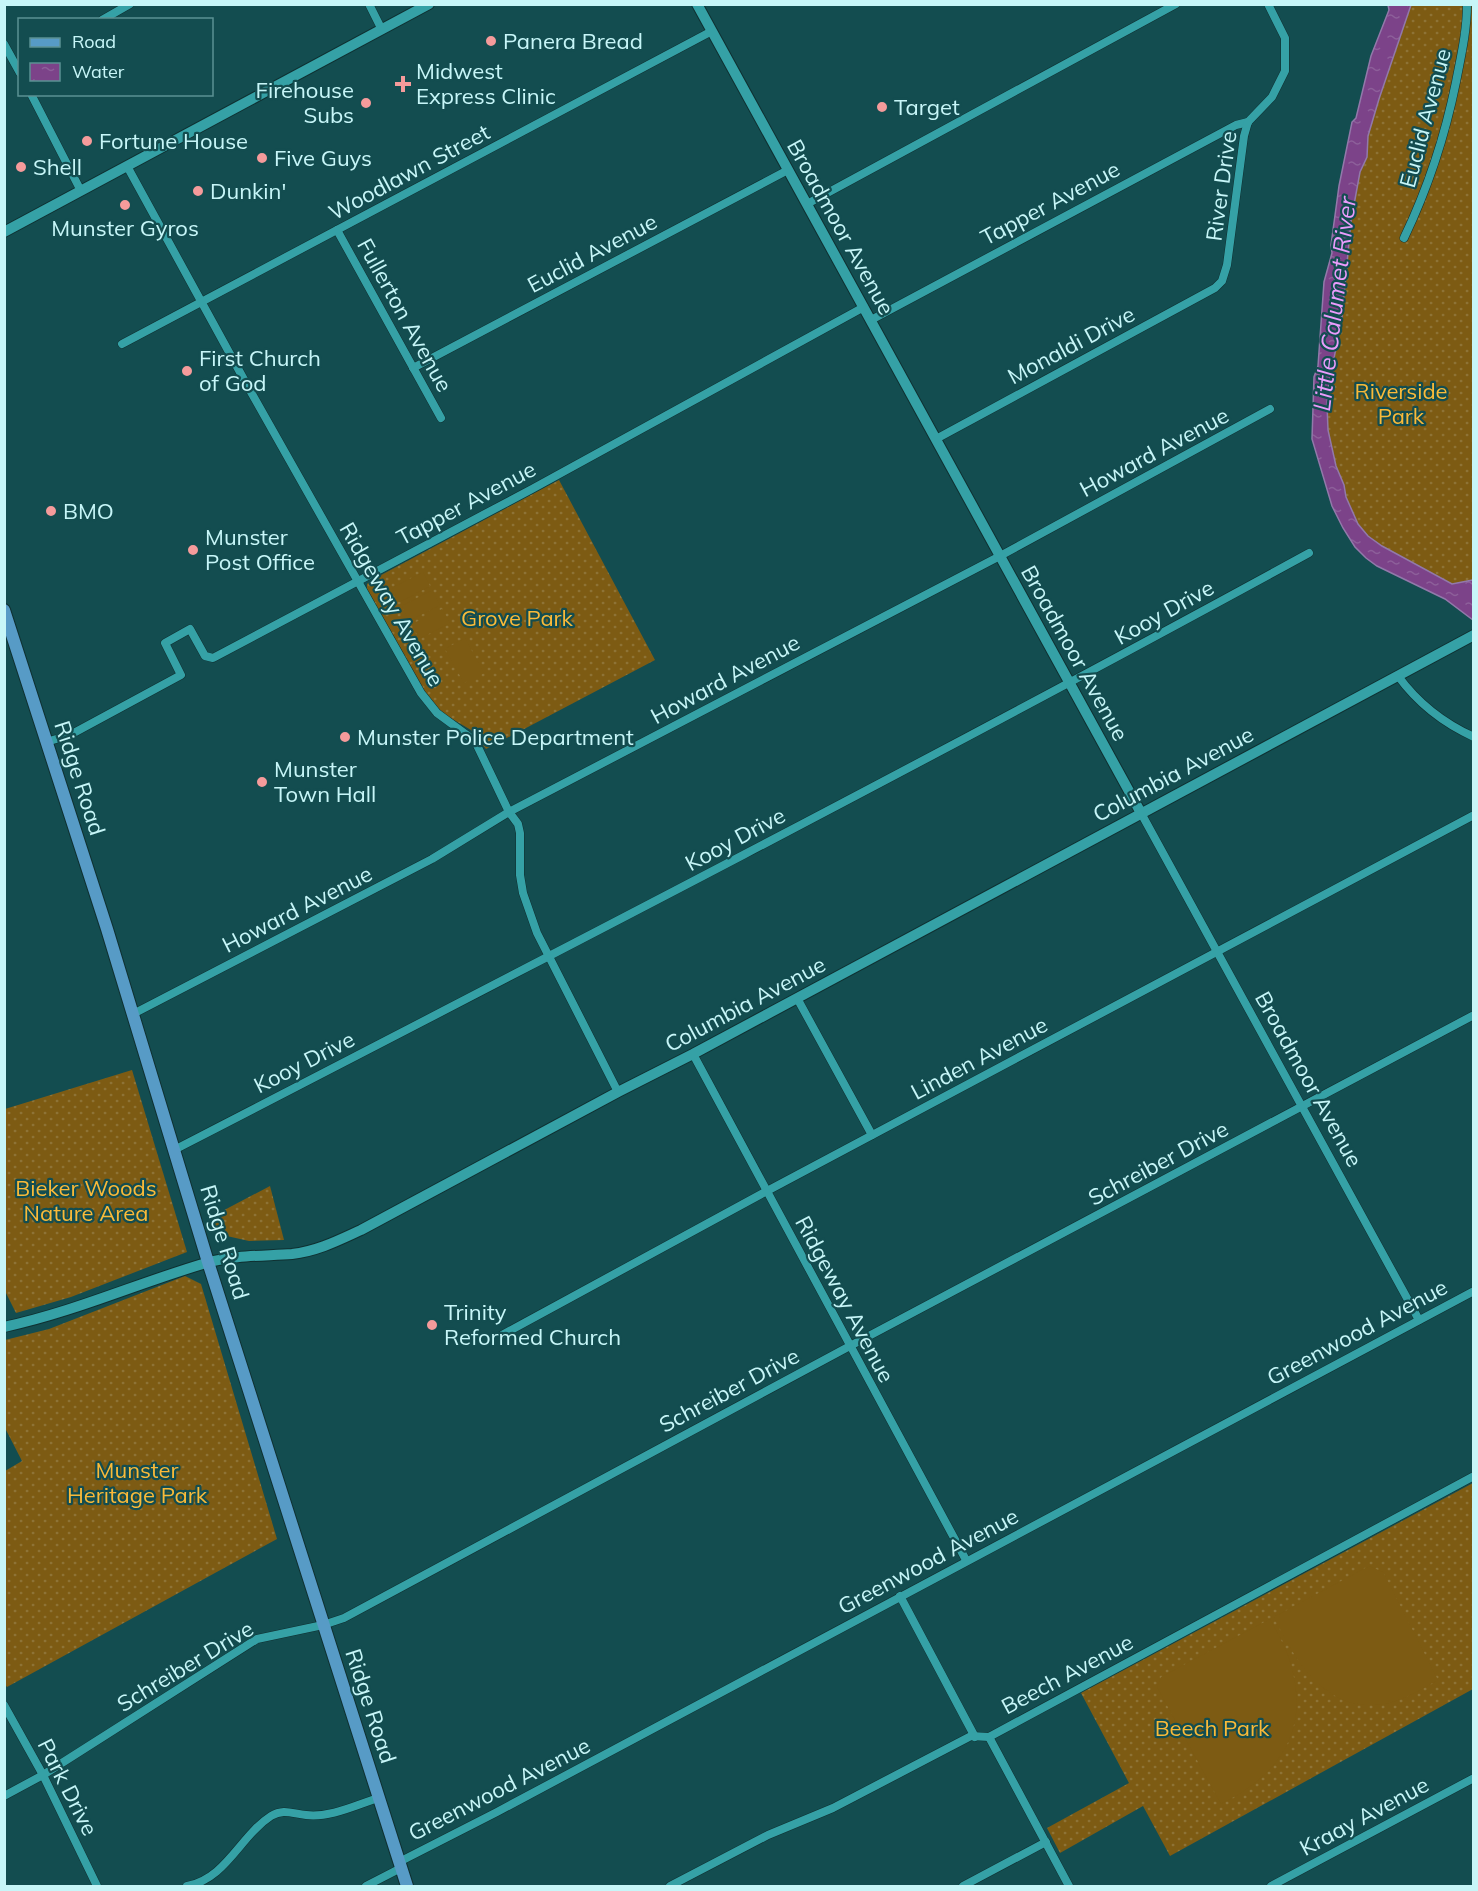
<svg xmlns="http://www.w3.org/2000/svg" width="1478" height="1891" font-family="Mulish,sans-serif">
<style>
.grass{fill:url(#grass-dots)}
.pitch{fill:#7d5b13}
.water{fill:url(#water-ripples);stroke:#9279aa;stroke-width:1.5}
.lines{fill:none;stroke-linecap:round;stroke-linejoin:round}
.street-casing{stroke:#0f3031;stroke-width:9}
.secondary-casing{stroke:#0f3031;stroke-width:12}
.primary-casing{stroke:#0f3031;stroke-width:14}
.street{stroke:#35a1a6;stroke-width:8}
.secondary{stroke:#35a1a6;stroke-width:10}
.primary{stroke:#579bc6;stroke-width:12}
.poi-dot{fill:#f59b9b;stroke:#134d50;stroke-width:2}
.labels{text-anchor:middle;stroke-width:4.5;stroke-linejoin:round;paint-order:stroke}
.poi-label{font-size:22px;fill:#c7f6f8;stroke:#134d50;text-anchor:start}
.street-label{font-size:22px;fill:#c7f6f8;stroke:#134d50}
.park-label{font-size:22px;fill:#faba39;stroke:#134d50}
.water-label{font-size:24px;font-style:italic;fill:#ea9cfc;stroke:#134d50}
</style>
<defs>
<pattern id="grass-dots" width="8" height="8" patternUnits="userSpaceOnUse" patternTransform="scale(1.5)"><rect width="8" height="8" fill="#7d5b13"/><path d="M2 2h.1M6 6h.1" fill="none" stroke="#8e7336" stroke-width="1.8" stroke-linecap="round"/></pattern>
<pattern id="water-ripples" width="26" height="14" patternUnits="userSpaceOnUse" patternTransform="scale(1.5)"><rect width="26" height="14" fill="#7c4389"/><path d="M2 4q2-2 4 0t4 0M15 11q2-2 4 0t4 0" fill="none" stroke="#8d5f9a"/></pattern>
</defs>
<rect width="100%" height="100%" fill="#134d50"/>
<g class="grass">
<polygon points="1411,5 1473,5 1474,580 1452,584 1382,546 1368,536 1358,524 1346,497 1344,485 1336,466 1328,431 1327,404 1329,384 1342,317 1351,221 1360,172 1367,157 1368,136 1379,99"/>
<polygon points="559,480 655,660 486,749 471,730 437,710 424,695 367,590 367,584 370,581"/>
<polygon points="132,1070 187,1252 71,1297 16,1313 5,1291 5,1109"/>
<polygon points="270,1186 284,1240 249,1241 218,1234 213,1216"/>
<polygon points="185,1276 201,1284 277,1539 7,1687 4,1683 5,1471 22,1461 5,1428 5,1340 49,1329"/>
<polygon points="1473,1483 1473,1689 1170,1856 1143,1806 1060,1853 1047,1828 1129,1783 1081,1693"/>
</g>
<g class="pitch">
<polygon points="423,572 430,586 400,602 392,588"/>
<polygon points="432,590 440,605 409,621 402,606"/>
<polygon points="442,609 450,623 419,639 412,624"/>
<polygon points="465,638 484,673 464,683 445,649"/>
<path d="M1369 1566 1383 1572 1438 1680C1418 1691 1396 1705 1373 1705 1322 1707 1293 1657 1274 1617Z"/>
<path d="M1270 1619C1278 1634 1287 1649 1291 1665 1310 1732 1279 1775 1221 1804L1157 1687 1161 1677Z"/>
</g>
<polygon class="water" points="1388,5 1411,5 1379,99 1368,136 1367,157 1360,172 1351,221 1342,317 1329,384 1327,404 1328,430 1336,466 1344,485 1346,497 1358,524 1368,536 1382,546 1452,584 1473,580 1473,620 1445,599 1377,566 1366,558 1355,547 1343,528 1332,506 1312,439 1314,377 1318,366 1324,282 1332,253 1331,245 1339,186 1352,122 1356,118 1371,56 1389,10"/>
<g class="lines">
<g class="street-casing">
<g id="street">
<polyline points="369,4 382,30"/>
<polyline points="102,20 130,4"/>
<polyline points="4,44 20,73"/>
<polyline points="31,94 81,191"/>
<polyline points="127,166 247,385 421,693 437,713 475,741 509,812 518,824 520,833 520,875 523,893 537,933 618,1092"/>
<polyline points="807,204 1176,4"/>
<polyline points="337,230 441,418"/>
<path d="M1404 238C1428 188 1445 136 1456 82 1461 56 1467 31 1467 4"/>
<polyline points="871,320 1236,125 1248,122"/>
<polyline points="122,344 712,31"/>
<polyline points="413,368 788,170"/>
<polyline points="936,439 1215,288 1222,281 1227,265 1244,136 1248,122 1272,97 1285,71 1285,38 1268,4"/>
<path d="M1398 676C1417 702 1443 723 1474 737"/>
<polyline points="46,742 70,735 181,675 165,643 190,629 205,656 213,658 532,489 864,307"/>
<polyline points="1141,813 1419,1320"/>
<polyline points="797,998 872,1135"/>
<polyline points="133,1014 432,859 509,812 1000,556 1270,409"/>
<polyline points="693,1054 966,1560"/>
<path d="M174 1150C554 954 934 758 1309 553"/>
<polyline points="502,1335 767,1191 1474,815"/>
<polyline points="900,1596 975,1737"/>
<polyline points="4,1705 43,1775 97,1886"/>
<polyline points="989,1737 1069,1886"/>
<polyline points="4,1796 43,1775 257,1639 323,1625 344,1618 850,1346 1474,1015"/>
<polyline points="399,1862 497,1812 1474,1291"/>
<path d="M187 1886C226 1879 240 1836 271 1816 284 1808 293 1814 306 1815 330 1818 356 1805 378 1798"/>
<polyline points="366,1886 401,1868"/>
<polyline points="670,1886 768,1835 833,1808 971,1736 989,1737 1474,1476"/>
<polyline points="963,1886 1046,1842"/>
<polyline points="1271,1886 1474,1778"/>
</g>
</g>
<g class="secondary-casing">
<g id="secondary">
<polyline points="697,4 1141,813"/>
<polyline points="4,232 429,4"/>
<path d="M4 1327C74 1312 138 1283 206 1263 233 1255 264 1256 292 1254 318 1251 339 1240 361 1230L618 1092 693 1054 1474 635"/>
</g>
</g>
<g class="primary-casing">
<polyline id="primary" points="4,610 107,929 208,1262 407,1886"/>
</g>
<use href="#street" class="street"/>
<use href="#secondary" class="secondary"/>
<use href="#primary" class="primary"/>
</g>
<g class="poi-dot">
<circle cx="491" cy="41" r="6"/>
<path d="M400 75h6v6h6v6h-6v6h-6v-6h-6v-6h6z"/>
<circle cx="366" cy="103" r="6"/>
<circle cx="882" cy="107" r="6"/>
<circle cx="87" cy="141" r="6"/>
<circle cx="262" cy="158" r="6"/>
<circle cx="21" cy="167" r="6"/>
<circle cx="198" cy="191" r="6"/>
<circle cx="125" cy="205" r="6"/>
<circle cx="187" cy="371" r="6"/>
<circle cx="51" cy="511" r="6"/>
<circle cx="193" cy="550" r="6"/>
<circle cx="345" cy="737" r="6"/>
<circle cx="262" cy="782" r="6"/>
<circle cx="432" cy="1325" r="6"/>
</g>
<g class="labels">
<g class="poi-label">
<text x="503" y="49">Panera Bread</text>
<text x="416" y="79">Midwest<tspan x="416" dy="25">Express Clinic</tspan></text>
<text x="354" y="98" text-anchor="end">Firehouse<tspan x="354" dy="25">Subs</tspan></text>
<text x="894" y="115">Target</text>
<text x="99" y="149">Fortune House</text>
<text x="274" y="166">Five Guys</text>
<text x="33" y="175">Shell</text>
<text x="210" y="199">Dunkin'</text>
<text x="125" y="236" text-anchor="middle">Munster Gyros</text>
<text x="199" y="366">First Church<tspan x="199" dy="25">of God</tspan></text>
<text x="63" y="519">BMO</text>
<text x="205" y="545">Munster<tspan x="205" dy="25">Post Office</tspan></text>
<text x="357" y="745">Munster Police Department</text>
<text x="274" y="777">Munster<tspan x="274" dy="25">Town Hall</tspan></text>
<text x="444" y="1320">Trinity<tspan x="444" dy="25">Reformed Church</tspan></text>
</g>
<g class="street-label">
<text transform="translate(1425 118) rotate(-75)" y="8">Euclid Avenue</text>
<text transform="translate(409 172) rotate(-28)" y="8">Woodlawn Street</text>
<text transform="translate(1221 186) rotate(-82)" y="8">River Drive</text>
<text transform="translate(1050 203) rotate(-28)" y="8">Tapper Avenue</text>
<text transform="translate(841 227) rotate(61)" y="8">Broadmoor Avenue</text>
<text transform="translate(592 253) rotate(-28)" y="8">Euclid Avenue</text>
<text transform="translate(405 315) rotate(61)" y="8">Fullerton Avenue</text>
<text transform="translate(1071 345) rotate(-28)" y="8">Monaldi Drive</text>
<text transform="translate(1154 452) rotate(-28)" y="8">Howard Avenue</text>
<text transform="translate(466 503) rotate(-28)" y="8">Tapper Avenue</text>
<text transform="translate(392 604) rotate(60)" y="8">Ridgeway Avenue</text>
<text transform="translate(1164 612) rotate(-29)" y="8">Kooy Drive</text>
<text transform="translate(1075 653) rotate(61)" y="8">Broadmoor Avenue</text>
<text transform="translate(725 679) rotate(-28)" y="8">Howard Avenue</text>
<text transform="translate(1173 774) rotate(-28)" y="8">Columbia Avenue</text>
<text transform="translate(80 778) rotate(72)" y="8">Ridge Road</text>
<text transform="translate(735 839) rotate(-28)" y="8">Kooy Drive</text>
<text transform="translate(297 909) rotate(-27)" y="8">Howard Avenue</text>
<text transform="translate(745 1004) rotate(-28)" y="8">Columbia Avenue</text>
<text transform="translate(979 1058) rotate(-28)" y="8">Linden Avenue</text>
<text transform="translate(304 1062) rotate(-27)" y="8">Kooy Drive</text>
<text transform="translate(1309 1079) rotate(61)" y="8">Broadmoor Avenue</text>
<text transform="translate(1158 1163) rotate(-28)" y="8">Schreiber Drive</text>
<text transform="translate(225 1242) rotate(73)" y="8">Ridge Road</text>
<text transform="translate(845 1299) rotate(62)" y="8">Ridgeway Avenue</text>
<text transform="translate(1357 1332) rotate(-28)" y="8">Greenwood Avenue</text>
<text transform="translate(729 1390) rotate(-28)" y="8">Schreiber Drive</text>
<text transform="translate(928 1561) rotate(-28)" y="8">Greenwood Avenue</text>
<text transform="translate(185 1666) rotate(-31)" y="8">Schreiber Drive</text>
<text transform="translate(1067 1674) rotate(-28)" y="8">Beech Avenue</text>
<text transform="translate(371 1706) rotate(72)" y="8">Ridge Road</text>
<text transform="translate(68 1787) rotate(63)" y="8">Park Drive</text>
<text transform="translate(499 1789) rotate(-27)" y="8">Greenwood Avenue</text>
<text transform="translate(1364 1816) rotate(-28)" y="8">Kraay Avenue</text>
</g>
<g class="park-label">
<text x="1401" y="399">Riverside<tspan x="1401" dy="25">Park</tspan></text>
<text x="517" y="626">Grove Park</text>
<text x="86" y="1196">Bieker Woods<tspan x="86" dy="25">Nature Area</tspan></text>
<text x="137" y="1478">Munster<tspan x="137" dy="25">Heritage Park</tspan></text>
<text x="1212" y="1736">Beech Park</text>
</g>
<g class="water-label">
<text transform="translate(1335 304) rotate(-83)" y="8">Little Calumet River</text>
</g>
</g>
<rect width="1478" height="1891" fill="none" stroke="#c7f6f8" stroke-width="12"/>
<rect x="18" y="18" width="195" height="78" fill="#134d50" stroke="#5b9193" stroke-width="1.5"/>
<rect x="30" y="38" width="30" height="9" fill="#579bc6" stroke="#5b9193" stroke-width="1.5"/>
<text x="72" y="48" font-size="18" fill="#c7f6f8">Road</text>
<rect x="30" y="63" width="30" height="18" fill="url(#water-ripples)" stroke="#5b9193" stroke-width="1.5"/>
<text x="72" y="78" font-size="18" fill="#c7f6f8">Water</text>
</svg>
